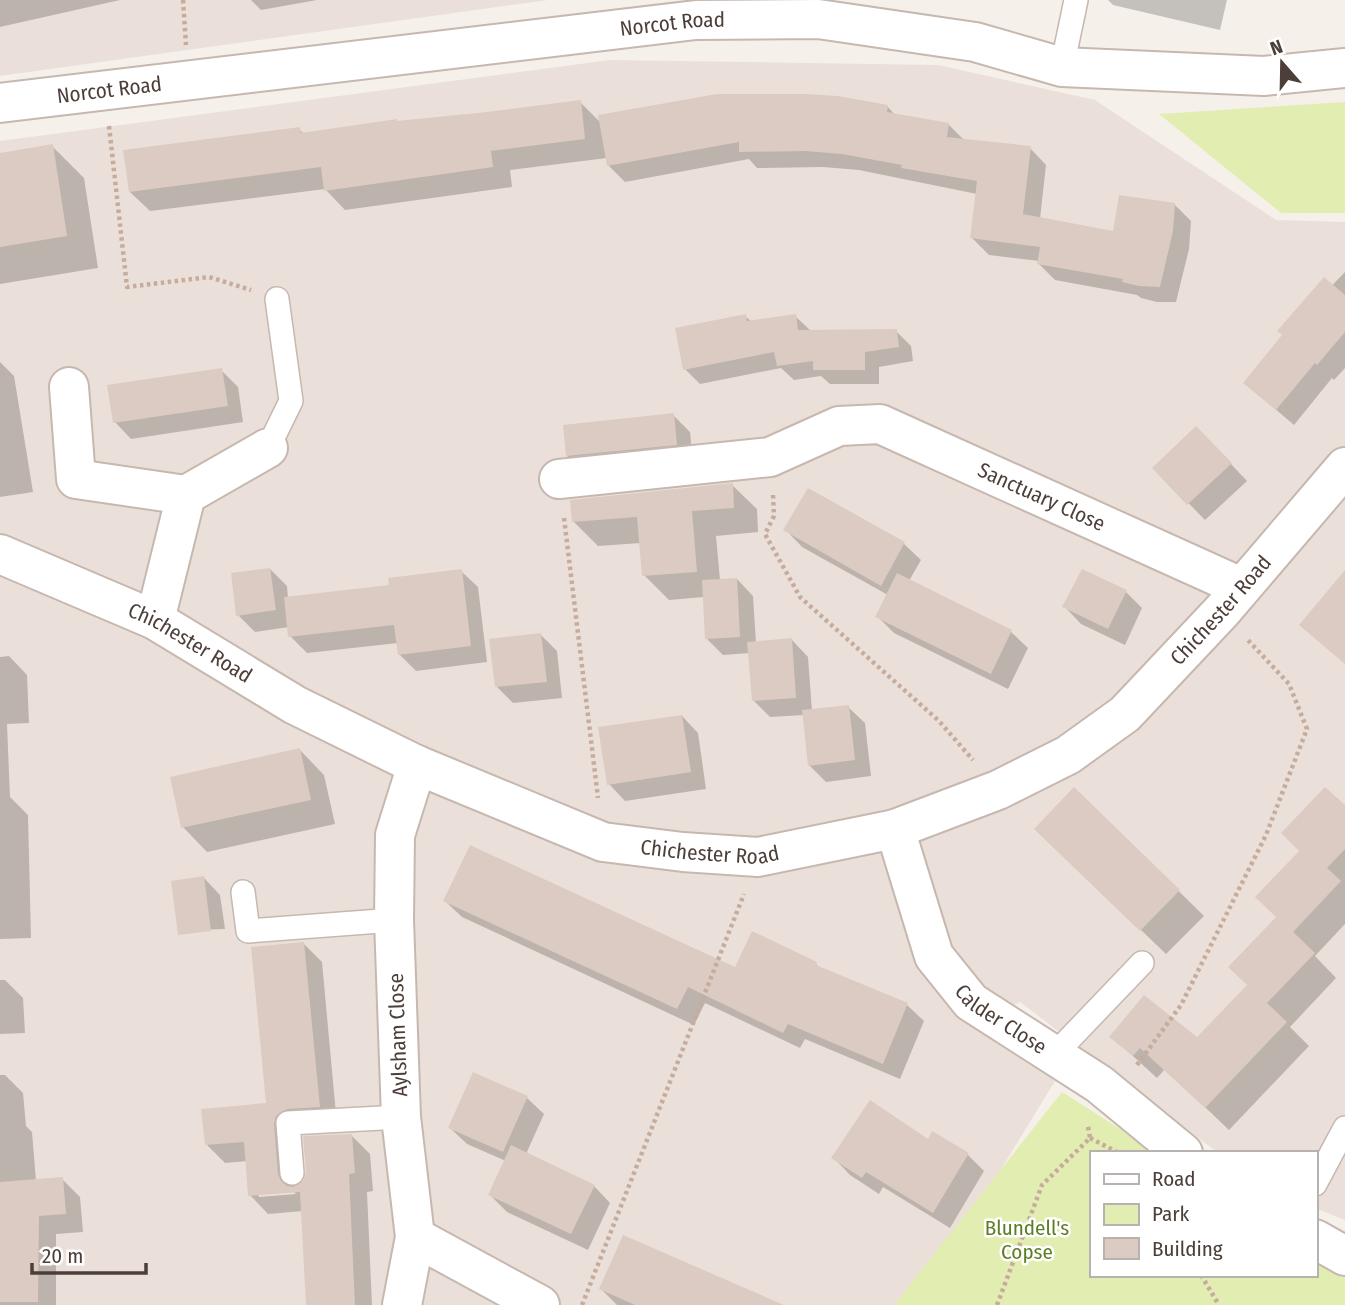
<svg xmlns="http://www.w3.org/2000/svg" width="1345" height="1305" font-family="'Fira Sans Condensed',sans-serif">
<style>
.residential{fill:#ebe0d9}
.green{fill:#e2edb2}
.shadow{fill:#0003;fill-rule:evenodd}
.building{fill:#dccbc2}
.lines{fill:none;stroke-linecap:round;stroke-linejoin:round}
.service-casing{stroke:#c6b8af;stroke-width:26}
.minor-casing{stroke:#c6b8af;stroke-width:42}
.tertiary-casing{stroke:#c6b8af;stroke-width:42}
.path{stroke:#c6ac9d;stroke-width:4.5;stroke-dasharray:3.5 3.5;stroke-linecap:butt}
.service{stroke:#fff;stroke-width:23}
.minor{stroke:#fff;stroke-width:38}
.tertiary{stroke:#fff;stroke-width:38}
.labels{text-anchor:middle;stroke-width:5;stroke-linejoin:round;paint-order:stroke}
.street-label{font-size:21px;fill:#4c3e38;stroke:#fff}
.park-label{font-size:21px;fill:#5e7d24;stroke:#fff}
</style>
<rect width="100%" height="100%" fill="#f6f0eb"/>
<g class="residential">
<polygon points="0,0 548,0 0,76"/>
<polygon points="610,60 938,65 1095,100 1276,220 1345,222 1345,1220 1315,1208 1315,1153 1218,1153 1020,1002 975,1027 1055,1081 918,1305 0,1305 0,141"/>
</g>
<g class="green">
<polygon points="1345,102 1345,213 1281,213 1159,114"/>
<polygon points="1062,1092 1158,1153 1091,1153 1091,1275 1315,1275 1315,1256 1345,1275 1345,1305 894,1305"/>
</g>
<g class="shadow">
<polygon points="0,0 120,0 0,27"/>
<polygon points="251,0 317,0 261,10"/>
<polygon points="1108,0 1227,0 1220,30 1113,5"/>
<polygon points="580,102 601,123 887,106 896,116 949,125 965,141 1030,148 1046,165 1040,219 1114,233 1174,204 1191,221 1189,249 1176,302 1157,302 1141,298 1137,295 1055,280 1038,263 1039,261 989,255 972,238 977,194 859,170 823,167 757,168 749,159 625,182 608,165 607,158 510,170 512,187 345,210 325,189 150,211 130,192 299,129 305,135"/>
<polygon points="52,146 84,178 98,268 0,284 0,154"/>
<polygon points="1345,272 1345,368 1334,380 1332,378 1294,425 1245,383 1284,335"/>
<polygon points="745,316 752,322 795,316 811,331 896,331 911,346 913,361 879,367 879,384 830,384 821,376 794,380 781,368 700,384 685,369"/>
<polygon points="0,362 14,376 33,492 0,497"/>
<polygon points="221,370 238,387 243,422 131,439 115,422"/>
<polygon points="673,415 690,432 693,461 584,472 567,456"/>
<polygon points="1213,445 1247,481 1205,520 1154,468"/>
<polygon points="732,485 757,509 758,532 716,536 720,580 737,579 753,596 756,643 792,640 808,657 812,711 848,707 865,723 871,776 826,782 809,765 804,715 770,717 753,700 750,653 723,655 706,638 704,597 669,600 644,575 641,543 598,546 573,521"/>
<polygon points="786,530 904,544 921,560 909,581 1011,632 1028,648 1008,689 894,633 877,616 888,595 802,547"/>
<polygon points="270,569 287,586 288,598 391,586 461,571 478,587 487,662 416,671 399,654 398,643 307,653 290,636 289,627 255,632 238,615"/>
<polygon points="1126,592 1142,608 1125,645 1081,624 1065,607"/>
<polygon points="541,635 557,651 562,698 513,703 497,687"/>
<polygon points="9,656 27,675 29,723 7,724 10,797 28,815 31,938 0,939 0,657"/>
<polygon points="682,716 698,733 706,789 625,801 609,784"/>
<polygon points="300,750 324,775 335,824 207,852 183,827"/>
<polygon points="1075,789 1204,916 1166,954 1061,853"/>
<polygon points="1345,808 1345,924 1315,956 1336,978 1290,1027 1309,1046 1229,1130 1165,1069 1157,1078 1112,1037 1198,1040 1249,986 1278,917"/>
<polygon points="204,878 220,895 225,929 193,930"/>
<polygon points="445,901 736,970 816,964 821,969 907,1005 924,1021 900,1079 805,1039 800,1048 705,1003 694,1025 462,917"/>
<path d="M303 943 322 962 337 1125 306 1127 292 1144 295 1188 306 1181 308 1172 351 1135 370 1154 373 1191 367 1192 372 1305H308L303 1211 268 1214 250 1195 248 1161 225 1163 207 1145 268 1105ZM293 1191 296 1194 259 1197 258 1193Z"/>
<polygon points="0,980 5,980 23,998 25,1033 0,1034"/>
<polygon points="0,1075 5,1075 23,1093 26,1126 32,1132 36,1181 62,1179 80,1197 83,1232 56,1234 56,1305 0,1305"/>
<polygon points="527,1098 544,1114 526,1154 594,1186 610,1203 588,1250 507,1212 490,1195 506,1161 467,1144 450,1128"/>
<polygon points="928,1141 967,1154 984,1171 950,1228 883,1187 879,1194 850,1175 834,1158"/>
<polygon points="601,1289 758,1305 617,1305"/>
</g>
<g class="building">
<polygon points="717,94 806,94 838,96 888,105 887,112 949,123 947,137 1031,146 1023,214 1113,231 1119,195 1175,203 1173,231 1160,287 1139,286 1122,282 1123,279 1037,264 1040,247 970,238 977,181 901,168 902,165 842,154 805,151 739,152 739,142 607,166 598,115"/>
<polygon points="581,100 585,139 491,151 493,167 324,191 321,167 129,192 123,150 300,127 301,133 397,119 397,121 487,112"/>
<polygon points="53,144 67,236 0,247 0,153"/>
<polygon points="1324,277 1345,295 1345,332 1317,365 1315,363 1276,410 1243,383 1282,335 1277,331"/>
<polygon points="746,314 747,321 796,314 798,330 897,329 899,347 865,352 865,370 813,370 813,361 777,366 774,352 683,370 675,328"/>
<polygon points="222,368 228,406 113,423 107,385"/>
<polygon points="674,413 677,445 566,456 563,425"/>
<polygon points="1196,426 1232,463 1187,505 1152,468"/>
<polygon points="733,483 734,508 692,511 697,572 642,576 637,517 572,522 570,500"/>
<polygon points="808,488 905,542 881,586 783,530"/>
<polygon points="270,568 276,610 236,616 231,573"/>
<polygon points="462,569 471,646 398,655 394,625 288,637 284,597 389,585 388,578"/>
<polygon points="1082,569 1127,590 1108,629 1062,607"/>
<polygon points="1345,570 1345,664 1299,625"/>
<polygon points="897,573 1012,630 991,674 875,617"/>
<polygon points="737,578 740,637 705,639 702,580"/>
<polygon points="541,633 547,682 495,687 489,639"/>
<polygon points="792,638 796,698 752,701 747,642"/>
<polygon points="849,705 855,760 808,766 802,710"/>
<polygon points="682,715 691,772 607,785 598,727"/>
<polygon points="300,748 311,800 181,828 170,777"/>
<polygon points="1074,787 1180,890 1140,931 1034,829"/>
<polygon points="1325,787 1345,805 1345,849 1327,868 1341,881 1293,932 1287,926 1315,953 1267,1003 1287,1022 1205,1108 1140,1048 1133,1056 1109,1037 1144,995 1197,1037 1247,985 1228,967 1276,917 1255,897 1299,851 1281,833"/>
<polygon points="470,845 735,967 752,931 817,962 816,965 908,1003 883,1064 788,1024 783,1033 688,987 677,1009 443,901"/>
<polygon points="204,876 211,931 178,935 171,881"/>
<polygon points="304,942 320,1107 287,1109 276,1116 274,1124 278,1174 281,1181 287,1186 294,1187 304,1180 306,1172 303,1136 352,1134 355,1173 349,1174 355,1305 306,1305 300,1192 248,1196 244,1142 205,1145 201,1109 266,1103 251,947"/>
<polygon points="473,1072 528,1096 503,1152 448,1128"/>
<polygon points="870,1100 928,1139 932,1131 969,1153 933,1213 866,1172 862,1178 831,1158"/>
<polygon points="511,1145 595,1185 571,1234 488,1195"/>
<polygon points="63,1177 66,1214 39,1216 38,1302 0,1302 0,1182"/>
<polygon points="623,1235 784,1305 635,1305 599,1289"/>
</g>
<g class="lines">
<g class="service-casing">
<g id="service">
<polyline points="1062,67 1076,0"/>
<polyline points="268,448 291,401 277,299"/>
<polyline points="243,892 248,931 394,920"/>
<polyline points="1054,1055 1142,963"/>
<polyline points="292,1173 288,1123 401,1117"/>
<polyline points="1315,1184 1345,1128"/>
</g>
</g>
<g class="minor-casing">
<g id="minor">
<polyline points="69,387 76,479 186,495 155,620"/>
<path id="s1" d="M559 479 770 457 839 426 880 424 1241 587"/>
<polyline points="186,495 268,448"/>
<path id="s2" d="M0 554 155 620 295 705 417 765 603 842 683 852 758 857 895 829 998 790 1068 755 1125 714 1222 611 1345 467"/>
<path id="s3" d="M895 829 934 956 971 1002 1099 1084 1183 1153"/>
<polyline points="415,1237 540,1305"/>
<polyline points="1315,1239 1345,1256"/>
<polyline points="402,1305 415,1237 401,1117 394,920 395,835 417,765"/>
</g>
</g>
<g class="tertiary-casing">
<g id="tertiary">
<path id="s4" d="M0 103 696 20 818 19 975 42 1062 67 1264 76 1345 68"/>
</g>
</g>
<g class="path">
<polyline points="183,0 186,45"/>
<polyline points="109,126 127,287 209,277 251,290"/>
<polyline points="773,495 774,516 765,534 800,597 939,721 973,760"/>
<polyline points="564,518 598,798"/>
<polyline points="1137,1065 1181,1005 1266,835 1307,729 1289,684 1247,639"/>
<polyline points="1090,1138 1117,1152"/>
<polyline points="1201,1275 1219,1305"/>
<polyline points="582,1305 744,894"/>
<polyline points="997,1305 1042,1185 1090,1138 1088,1126"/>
</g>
<use href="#service" class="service"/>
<use href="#minor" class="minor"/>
<use href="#tertiary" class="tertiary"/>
</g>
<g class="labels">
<g class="street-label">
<text dy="7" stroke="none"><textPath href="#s4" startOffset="677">Norcot Road</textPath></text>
<text dy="7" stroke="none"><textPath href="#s4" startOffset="110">Norcot Road</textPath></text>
<text dy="7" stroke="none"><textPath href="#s1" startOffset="506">Sanctuary Close</textPath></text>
<text dy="7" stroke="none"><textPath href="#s2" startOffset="1365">Chichester Road</textPath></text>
<text dy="7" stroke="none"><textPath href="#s2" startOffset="210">Chichester Road</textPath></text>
<text dy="7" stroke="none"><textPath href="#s2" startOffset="777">Chichester Road</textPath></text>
<text dy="7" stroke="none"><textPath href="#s3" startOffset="226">Calder Close</textPath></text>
<text transform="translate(398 1035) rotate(-92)" y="7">Aylsham Close</text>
</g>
<g class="park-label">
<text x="1027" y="1235">Blundell's<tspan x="1027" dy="24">Copse</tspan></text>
</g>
</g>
<rect x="1090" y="1151" width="228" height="126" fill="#ffffff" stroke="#b7b2af" stroke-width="2"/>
<rect x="1104" y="1174" width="35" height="10" fill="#ffffff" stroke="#b7b2af" stroke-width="2"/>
<text x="1152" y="1186" font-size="21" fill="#4c3e38">Road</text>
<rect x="1104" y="1204" width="35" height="21" fill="#e2edb2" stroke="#b7b2af" stroke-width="2"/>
<text x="1152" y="1221" font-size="21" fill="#4c3e38">Park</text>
<rect x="1104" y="1238" width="35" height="21" fill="#dccbc2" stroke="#b7b2af" stroke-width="2"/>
<text x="1152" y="1256" font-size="21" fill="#4c3e38">Building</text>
<g transform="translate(1282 63) rotate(340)" stroke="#ffffff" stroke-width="5" paint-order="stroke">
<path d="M0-5L12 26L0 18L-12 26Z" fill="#4c3e38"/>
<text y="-10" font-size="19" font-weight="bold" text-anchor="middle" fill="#4c3e38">N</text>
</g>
<path d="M32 1263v10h114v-10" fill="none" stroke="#4c3e38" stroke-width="3.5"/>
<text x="42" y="1263" font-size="21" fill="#4c3e38" stroke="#ffffff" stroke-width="5" paint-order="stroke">20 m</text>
</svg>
